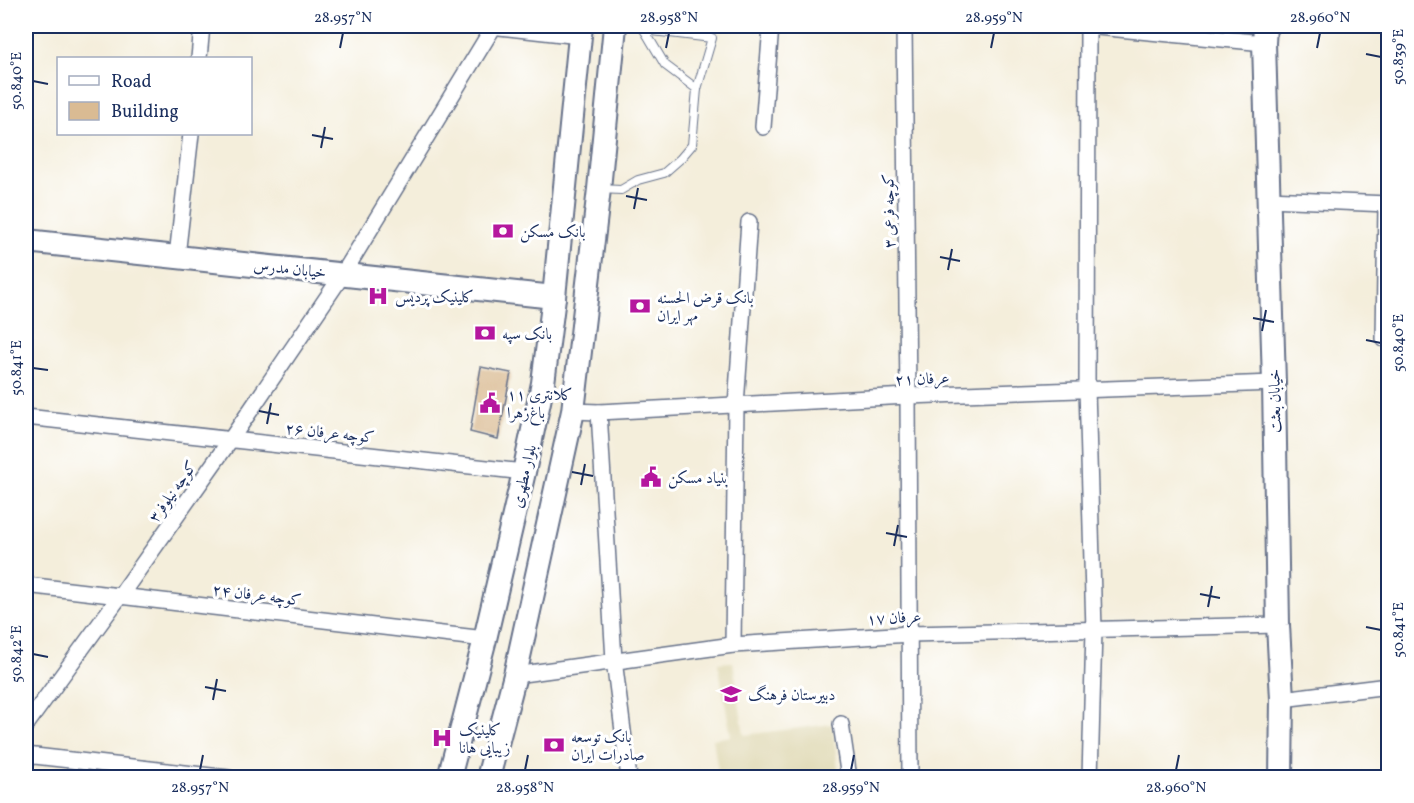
<svg xmlns="http://www.w3.org/2000/svg" width="1414" height="803" font-family="Vollkorn,Amiri,serif">
<style>
.built{fill:#e2dcba}
.building{fill:#dabb93}
.lines{fill:none;stroke-linecap:round;stroke-linejoin:round}
.lane-casing{stroke:#67728a;stroke-width:10}
.street-casing{stroke:#67728a;stroke-width:18}
.secondary-casing{stroke:#67728a;stroke-width:26}
.lane{stroke:#fff;stroke-width:8}
.street{stroke:#fff;stroke-width:15}
.secondary{stroke:#fff;stroke-width:22}
.ticks{fill:none;stroke:#1b2f5e;stroke-width:2}
.labels{text-anchor:middle;stroke-width:6;stroke-linejoin:round;paint-order:stroke}
.street-label{font-size:16px;fill:#1b2f5e;stroke:#fff}
.poi-label{font-size:16px;fill:#1b2f5e;stroke:#fff;text-anchor:start}
.neatline{fill:none;stroke:#1b2f5e;stroke-width:2}
.ticks-label{font-size:15px;text-anchor:middle;fill:#1b2f5e}
</style>
<rect width="100%" height="100%" fill="#fff"/>
<filter id="ink" filterUnits="userSpaceOnUse"><feTurbulence type="fractalNoise" baseFrequency=".0167" numOctaves="2"/><feDisplacementMap in="SourceGraphic" scale="12" xChannelSelector="R" yChannelSelector="G"/><feConvolveMatrix kernelMatrix="1 2 1 2 8 2 1 2 1" color-interpolation-filters="sRGB"/></filter>
<filter id="wash" filterUnits="userSpaceOnUse"><feTurbulence type="fractalNoise" baseFrequency=".008" numOctaves="4" result="noise"/><feDisplacementMap in="SourceGraphic" scale="24" xChannelSelector="R" yChannelSelector="G"/><feGaussianBlur stdDeviation="1.35" result="paint"/><feColorMatrix in="noise" values="0 0 0 0 0 0 0 0 0 0 0 0 0 0 0 0 0 1.4 0 .05"/><feComposite in="paint" operator="in"/></filter>
<g filter="url(#wash)">
<rect width="100%" height="100%" fill="#f4eedb"/>
<polygon class="built" points="733,662 744,735 832,724 839,777 719,777 713,739 731,736 718,663"/>
<g id="blocks">
<polygon class="building" points="481,367 511,373 498,439 470,432"/>
</g>
</g>
<g filter="url(#ink)">
<use href="#blocks" fill-opacity="0" stroke="#67728a" stroke-width="1.5"/>
<g class="lines">
<g class="lane-casing">
<g id="lane">
<polyline points="644,30 712,38 697,89"/>
<polyline points="600,189 621,190 638,180 664,173 680,159 692,145 697,89 665,65 642,26"/>
</g>
</g>
<g class="street-casing">
<g id="street">
<polyline points="490,26 580,36"/>
<polyline points="904,26 908,396 910,778"/>
<polyline points="1087,26 1264,43"/>
<polyline points="1088,26 1087,389 1094,630 1090,778"/>
<polyline points="199,58 202,26"/>
<polyline points="763,127 771,26"/>
<polyline points="1268,199 1388,204"/>
<polyline points="177,256 191,134"/>
<polyline points="1384,339 1386,204"/>
<polyline points="573,411 599,412 908,396 1274,383"/>
<polyline points="599,412 614,660 629,778"/>
<polyline points="26,417 524,472"/>
<polyline points="26,585 485,639"/>
<polyline points="733,645 736,405 749,222"/>
<polyline points="515,675 733,645 910,634 1278,625"/>
<polyline points="1282,699 1388,686"/>
<polyline points="841,724 849,778"/>
<polyline points="26,725 120,596 231,439 343,274 494,26"/>
<polyline points="26,755 229,778"/>
</g>
</g>
<g class="secondary-casing">
<g id="secondary">
<polyline points="1265,26 1264,43 1274,383 1278,625 1282,699 1281,778"/>
<polyline points="26,241 554,297"/>
<polyline points="449,778 485,639 524,472 543,383 554,297 581,26"/>
<polyline points="488,778 515,675 573,411 599,189 615,26"/>
</g>
</g>
<use href="#lane" class="lane"/>
<use href="#street" class="street"/>
<use href="#secondary" class="secondary"/>
</g>
</g>
<path class="ticks" d="M340 48 343 33M666 48 669 33M991 48 994 33M1317 48 1320 33M1366 54 1381 57M33 81 48 84M312 135 333 139M321 148 325 127M626 196 647 200M634 209 638 188M940 257 960 261M948 270 952 249M1253 318 1274 322M1262 331 1266 310M1366 340 1381 343M33 368 48 370M259 411 279 415M267 424 271 403M572 472 593 476M581 485 585 464M886 533 907 537M894 546 898 525M1200 594 1220 598M1208 607 1212 586M1366 627 1381 630M33 654 48 657M205 687 226 691M213 700 217 679M200 770 203 755M525 770 528 755M851 770 854 755M1176 770 1179 755"/>
<defs>
<g id="bank-bare" transform="scale(1.62)"><path d="M-6-4H6V4H-6ZM0-2.3a2.3 2.3 0 1 0 0 4.6a2.3 2.3 0 1 0 0-4.6Z" fill="#b5179e" stroke="#fff" stroke-width="2.5" paint-order="stroke"/></g>
<g id="hospital-bare" transform="scale(1.62)"><path d="M-5-5h3v3.5h4V-5h3V5h-3V1.5h-4V5h-3Z" fill="#b5179e" stroke="#fff" stroke-width="2.5" paint-order="stroke"/></g>
<g id="civic-bare" transform="scale(1.62)"><path d="M-.6-6.5H3V-4.5H.6V-3L4-1V1h2V6H-6V1h2V-1L-.6-3ZM-1.2 2.5V6h2.4V2.5Z" fill="#b5179e" stroke="#fff" stroke-width="2.5" paint-order="stroke"/></g>
<g id="school-bare" transform="scale(1.62)"><path d="M0-5L7-2L0 1L-7-2ZM-4 1L0 2.5L4 1V4Q0 6-4 4Z" fill="#b5179e" stroke="#fff" stroke-width="2.5" paint-order="stroke"/></g>
</defs>
<g fill-rule="evenodd">
<use href="#bank-bare" x="503" y="231"/>
<use href="#hospital-bare" x="378" y="296"/>
<use href="#bank-bare" x="640" y="306"/>
<use href="#bank-bare" x="485" y="333"/>
<use href="#civic-bare" x="490" y="403"/>
<use href="#civic-bare" x="651" y="477"/>
<use href="#school-bare" x="731" y="694"/>
<use href="#hospital-bare" x="442" y="738"/>
<use href="#bank-bare" x="554" y="745"/>
</g>
<g class="labels">
<g class="street-label">
<text transform="translate(888 211) rotate(-91)" y="6">کوچه فرعی ۳</text>
<text transform="translate(290 268) rotate(6)" y="6">خیابان مدرس</text>
<text transform="translate(922 378) rotate(-2)" y="6">عرفان ۲۱</text>
<text transform="translate(1274 401) rotate(-91)" y="6">خیابان بعثت</text>
<text transform="translate(330 432) rotate(6)" y="6">کوچه عرفان ۲۶</text>
<text transform="translate(523 476) rotate(-77)" y="6">بلوار مطهری</text>
<text transform="translate(172 491) rotate(-55)" y="6">کوچه نیلوفر۳</text>
<text transform="translate(257 594) rotate(7)" y="6">کوچه عرفان ۲۴</text>
<text transform="translate(894 617) rotate(-3)" y="6">عرفان ۱۷</text>
</g>
<g class="poi-label">
<text x="520" y="237">بانک مسکن</text>
<text x="395" y="302">کلینیک پردیس</text>
<text x="657" y="303">بانک قرض الحسنه<tspan x="657" dy="18">مهر ایران</tspan></text>
<text x="502" y="339">بانک سپه</text>
<text x="507" y="400">کلانتری ۱۱<tspan x="507" dy="18">باغ‌زهرا</tspan></text>
<text x="668" y="483">بنیاد مسکن</text>
<text x="748" y="700">دبیرستان فرهنگ</text>
<text x="459" y="735">کلینیک<tspan x="459" dy="18">زیبایی هانا</tspan></text>
<text x="571" y="742">بانک توسعه<tspan x="571" dy="18">صادرات ایران</tspan></text>
</g>
</g>
<rect width="1414" height="803" fill="none" stroke="#fff" stroke-width="66"/>
<rect x="57" y="57" width="195" height="78" fill="#ffffff" stroke="#a4acbf" stroke-width="1.5"/>
<rect x="69" y="76" width="30" height="9" fill="#ffffff" stroke="#a4acbf" stroke-width="1.5"/>
<text x="111" y="87" font-size="18" fill="#1b2f5e">Road</text>
<rect x="69" y="102" width="30" height="18" fill="#dabb93" stroke="#a4acbf" stroke-width="1.5"/>
<text x="111" y="117" font-size="18" fill="#1b2f5e">Building</text>
<rect x="33" y="33" width="1348" height="737" class="neatline"/>
<g class="ticks-label">
<text x="343" y="22">28.957°N</text>
<text x="669" y="22">28.958°N</text>
<text x="994" y="22">28.959°N</text>
<text x="1320" y="22">28.960°N</text>
<text transform="translate(1398 57) rotate(-90)" y="5">50.839°E</text>
<text transform="translate(16 81) rotate(-90)" y="5">50.840°E</text>
<text transform="translate(1398 343) rotate(-90)" y="5">50.840°E</text>
<text transform="translate(16 368) rotate(-90)" y="5">50.841°E</text>
<text transform="translate(1398 630) rotate(-90)" y="5">50.841°E</text>
<text transform="translate(16 654) rotate(-90)" y="5">50.842°E</text>
<text x="200" y="792">28.957°N</text>
<text x="525" y="792">28.958°N</text>
<text x="851" y="792">28.959°N</text>
<text x="1176" y="792">28.960°N</text>
</g>
</svg>
